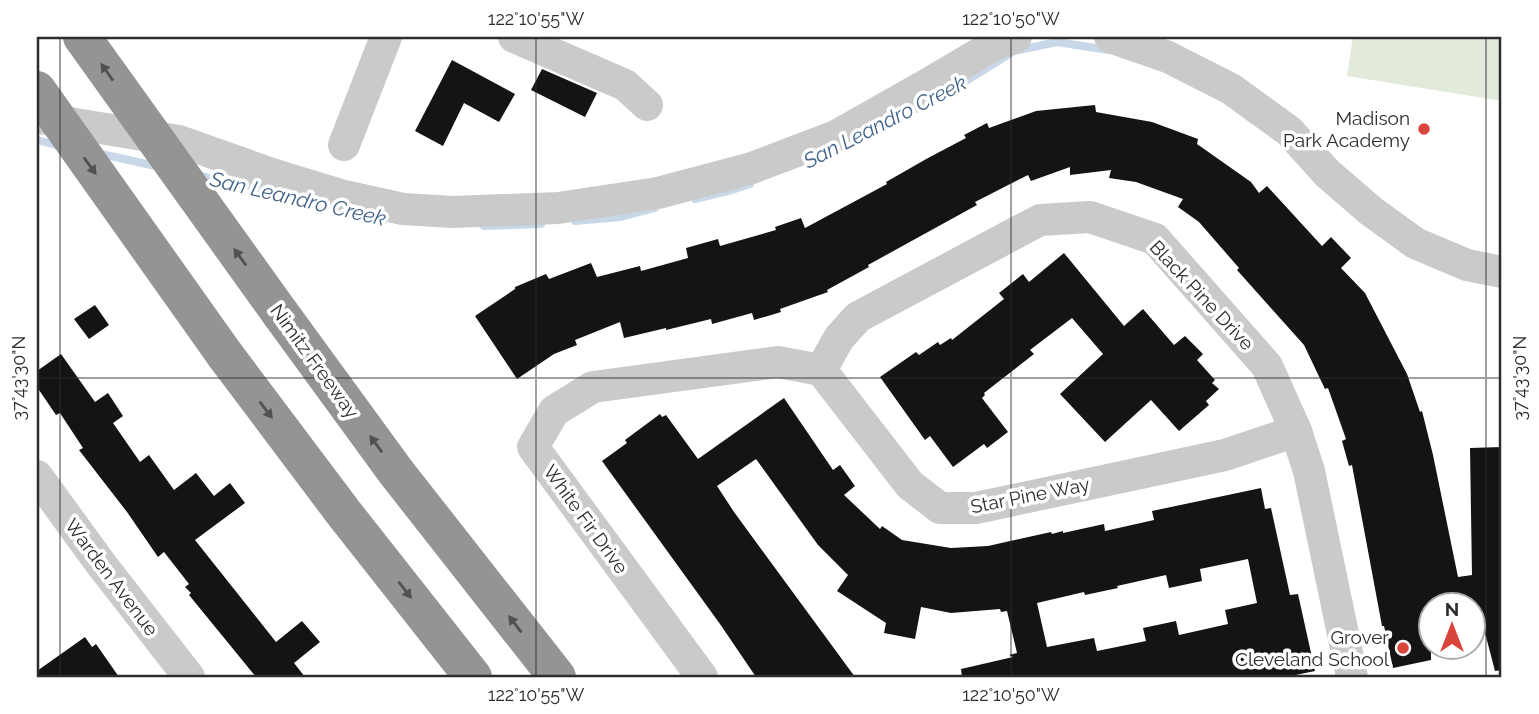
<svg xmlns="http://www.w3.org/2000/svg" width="1539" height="714" font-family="Raleway,sans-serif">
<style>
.green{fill:#e1eadb}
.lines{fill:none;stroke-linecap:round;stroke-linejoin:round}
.stream{stroke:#c9d8e8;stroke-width:8}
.building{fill:#141414;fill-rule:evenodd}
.minor{stroke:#cacaca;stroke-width:32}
.highway{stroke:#949494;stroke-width:38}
.highway-bridge{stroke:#949494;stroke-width:38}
.oneway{fill:#515151}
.ticks{fill:none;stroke:#2d2d2d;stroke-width:2;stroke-opacity:0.45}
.poi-dot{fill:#d9443b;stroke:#fff;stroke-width:2.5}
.labels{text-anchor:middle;stroke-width:7;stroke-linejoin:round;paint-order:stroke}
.poi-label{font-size:19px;fill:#2d2d2d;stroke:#fff;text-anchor:end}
.street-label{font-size:19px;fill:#2d2d2d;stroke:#fff}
.water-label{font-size:21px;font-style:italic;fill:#416489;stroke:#fff}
.neatline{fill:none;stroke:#2d2d2d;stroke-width:2.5}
.ticks-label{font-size:18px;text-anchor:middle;fill:#2d2d2d}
</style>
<rect width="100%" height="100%" fill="#fff"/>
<polygon class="green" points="1353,37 1502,37 1502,101 1347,76"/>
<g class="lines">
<g class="stream">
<polyline points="899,118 953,89 1014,51 1057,42 1108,50"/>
<polyline points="37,140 60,146"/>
<polyline points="97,153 160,167"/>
<polyline points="196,175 290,195"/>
<polyline points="695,199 732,190 750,184"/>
<polyline points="335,209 356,216 384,220"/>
<polyline points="575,221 621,217 655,208"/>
<polyline points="484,226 541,224"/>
</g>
</g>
<g class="building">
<polygon points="452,60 515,94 499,122 464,103 443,146 415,131"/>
<polygon points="542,69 597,93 585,117 531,90"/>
<polygon points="1095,105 1096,112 1152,122 1198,139 1197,144 1251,182 1259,193 1267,186 1322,246 1331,237 1351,258 1341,268 1365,293 1407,374 1420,412 1422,411 1433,455 1458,577 1472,575 1470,448 1502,447 1502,670 1495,671 1478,606 1431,606 1431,660 1393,668 1384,626 1382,626 1352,465 1349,466 1342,441 1346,439 1328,388 1325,389 1304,345 1237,270 1239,268 1199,222 1178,207 1183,199 1136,182 1109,178 1111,170 1070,175 1070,167 1031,181 1028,175 975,202 977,205 868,265 869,267 827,290 828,292 780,309 781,312 754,320 752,313 712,324 711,319 666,330 666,328 624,338 620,322 575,340 577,345 554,354 517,379 475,316 515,289 515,287 546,274 549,279 591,263 597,277 640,266 641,271 688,258 686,248 718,239 720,246 776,230 775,227 801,218 805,228 887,184 886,182 928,158 966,138 964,135 987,123 989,128 1036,111"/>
<polygon points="1064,253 1124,326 1143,309 1174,345 1185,336 1203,354 1197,360 1215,380 1212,383 1219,389 1206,401 1209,405 1179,431 1151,400 1105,442 1060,394 1103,354 1072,318 1030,350 1034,354 984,393 985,395 982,398 1008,432 987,448 984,444 953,467 930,436 925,440 880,377 916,352 919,355 938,342 940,345 951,338 952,340 1004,299 999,293 1023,274 1029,282"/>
<polygon points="95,305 109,325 89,339 74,319"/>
<polygon points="61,354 95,402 108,393 123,416 113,423 140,462 149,455 174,490 196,473 214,496 230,483 245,503 195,540 276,642 302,621 320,642 294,663 305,677 256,677 189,595 191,593 185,587 189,584 164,552 158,557 127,512 79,450 83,448 60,413 56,415 37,387 37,371"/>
<path d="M784 398 833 470 840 465 855 486 844 495 880 529 882 526 902 540 951 548 988 546 1051 532 1052 534 1063 531V533L1104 524 1105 531 1154 520 1152 511 1261 488 1265 509 1271 508 1290 595 1298 594 1315 671 1286 677H962L961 669 1013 657 1009 655 1017 653 1007 611 1001 612 1000 609 951 613 921 607 915 639 884 633 886 623 837 591 848 575 818 545 756 459 717 486 734 512 855 677H756L720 624 602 461 627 443 625 440 660 414 662 417 666 415 698 459ZM1248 559 1257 603 1225 610 1228 624 1179 635 1176 621 1143 628 1146 641 1097 651 1094 638 1047 647 1037 603 1084 592 1085 595 1118 588 1117 586 1166 575 1169 588 1202 581 1200 569Z"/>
<polygon points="85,637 92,647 96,644 119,677 37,677 37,671"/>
</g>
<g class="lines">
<g class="minor">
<polyline points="514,37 625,85 647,105"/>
<polyline points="1110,37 1168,57 1231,89 1289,131 1328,174 1371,211 1415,243 1467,265 1502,272"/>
<polyline points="45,119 179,141 272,174 344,196 403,209 453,212 558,208 658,193 752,168 836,136 928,84 994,45 1016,37"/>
<polyline points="344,145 386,37"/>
<polyline points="821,370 839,338 858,317 1040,220 1090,217 1155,239 1267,366 1296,431 1309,471 1352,677"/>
<polyline points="821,370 910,485 940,508 976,508 1225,455 1296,431"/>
<polyline points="37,476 101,564 189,677"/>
<polyline points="702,677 533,447 554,411 593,387 778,362 821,370"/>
</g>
<g class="highway">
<polyline points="280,313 396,472 557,677"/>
<polyline points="225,355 343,512 473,677"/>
</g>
<g class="highway-bridge">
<polyline points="82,37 280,313"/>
<polyline points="37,90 225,355"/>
</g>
</g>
<defs><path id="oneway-solid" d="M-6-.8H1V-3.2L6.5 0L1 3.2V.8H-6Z" transform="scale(1.75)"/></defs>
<g class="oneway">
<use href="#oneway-solid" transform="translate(107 72) rotate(-125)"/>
<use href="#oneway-solid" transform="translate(90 166) rotate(54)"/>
<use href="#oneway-solid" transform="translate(240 257) rotate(-126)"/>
<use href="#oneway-solid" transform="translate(266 410) rotate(53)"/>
<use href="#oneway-solid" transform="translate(376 444) rotate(-126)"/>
<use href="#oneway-solid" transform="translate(405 590) rotate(52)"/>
<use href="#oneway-solid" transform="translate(515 624) rotate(-128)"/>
</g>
<path class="ticks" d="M60 37V677M536 37V677M1011 37V677M1486 37V677M37 378H1502"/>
<g class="poi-dot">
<circle cx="1424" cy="129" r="7"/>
<circle cx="1403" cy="648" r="7"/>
</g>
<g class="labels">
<g class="poi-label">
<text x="1410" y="125">Madison<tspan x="1410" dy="22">Park Academy</tspan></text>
<text x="1389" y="644">Grover<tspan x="1389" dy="22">Cleveland School</tspan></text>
</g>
<g class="street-label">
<text transform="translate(1202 295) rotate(47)" y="7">Black Pine Drive</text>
<text transform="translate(315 361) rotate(54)" y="7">Nimitz Freeway</text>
<text transform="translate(1030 495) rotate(-11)" y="7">Star Pine Way</text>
<text transform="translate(586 519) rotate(54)" y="7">White Fir Drive</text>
<text transform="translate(112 577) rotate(53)" y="7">Warden Avenue</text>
</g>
<g class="water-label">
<text transform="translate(885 122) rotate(-27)" y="7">San Leandro Creek</text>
<text transform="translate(298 199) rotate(13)" y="7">San Leandro Creek</text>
</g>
</g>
<rect width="1539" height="714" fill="none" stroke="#ffffff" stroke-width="77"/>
<g transform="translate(1452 626)"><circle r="33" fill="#ffffff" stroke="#ababab" stroke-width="2"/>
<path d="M0-5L12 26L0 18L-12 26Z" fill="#d9443b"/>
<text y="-10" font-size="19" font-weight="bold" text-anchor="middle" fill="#2d2d2d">N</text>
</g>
<rect x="38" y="38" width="1462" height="638" class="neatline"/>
<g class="ticks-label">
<text x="536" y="25">122°10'55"W</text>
<text x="1011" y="25">122°10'50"W</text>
<text transform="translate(19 378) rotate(-90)" y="6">37°43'30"N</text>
<text transform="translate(1520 378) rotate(-90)" y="6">37°43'30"N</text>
<text x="536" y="701">122°10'55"W</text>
<text x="1011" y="701">122°10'50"W</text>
</g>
</svg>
